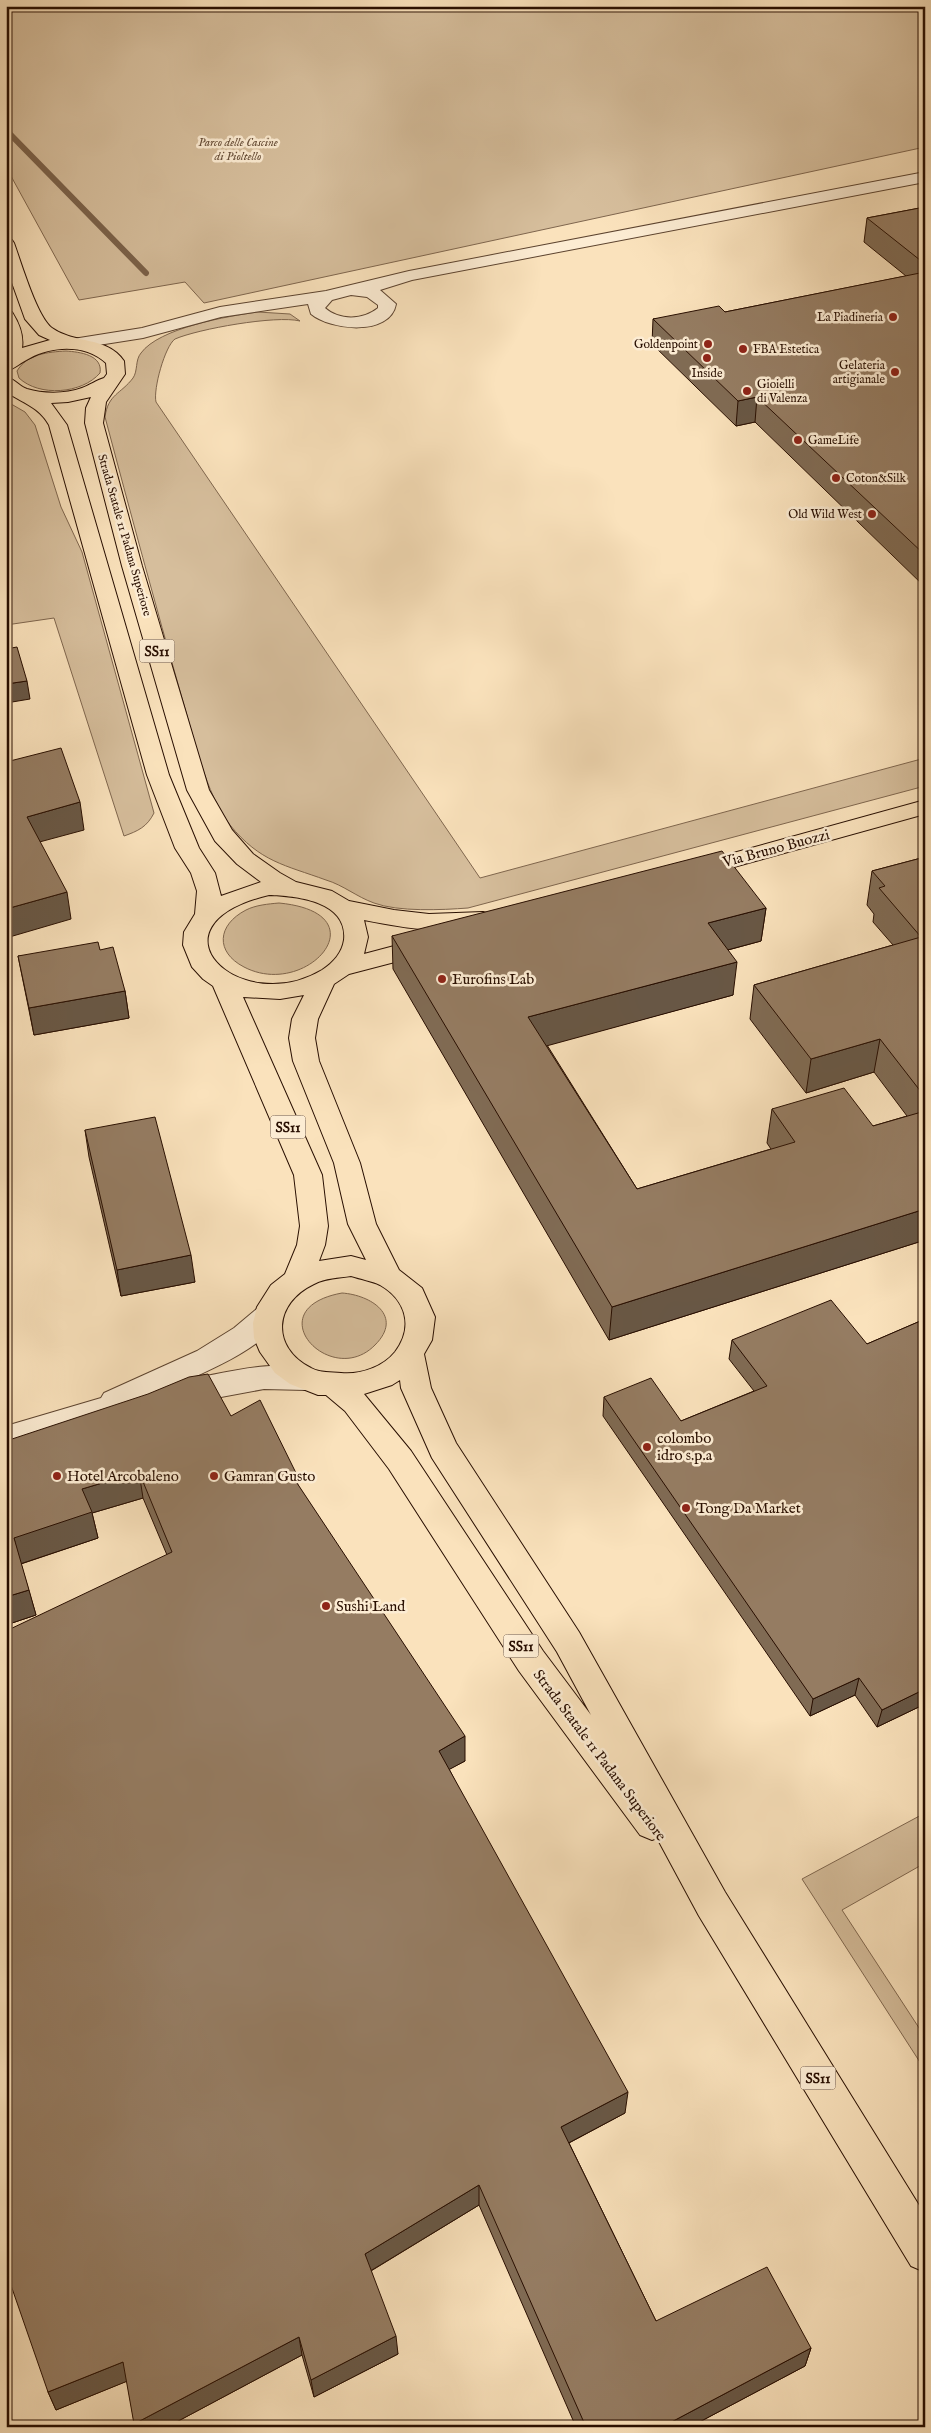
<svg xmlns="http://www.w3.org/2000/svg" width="931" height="2433" font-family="'IM FELL English',serif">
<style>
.green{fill:#d6be9c;stroke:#7f664e}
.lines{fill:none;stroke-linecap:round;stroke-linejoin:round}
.stream{stroke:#7b624a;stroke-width:6}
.minor-casing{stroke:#5c432f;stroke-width:2}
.major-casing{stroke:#280e00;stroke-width:2}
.minor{fill:#fcecd3;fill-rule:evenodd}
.major{fill:#fae2bc;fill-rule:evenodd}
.wall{fill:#806b54;stroke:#280e00}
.shaded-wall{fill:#685745;stroke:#280e00}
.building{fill:#957c62;stroke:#280e00}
.poi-dot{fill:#8f2418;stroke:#fcecd3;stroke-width:2}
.labels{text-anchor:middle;stroke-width:5;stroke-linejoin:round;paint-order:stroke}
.far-park-label{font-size:12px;font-style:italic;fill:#654c37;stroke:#fcecd3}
.far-poi-label{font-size:12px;fill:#280e00;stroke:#fcecd3;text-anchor:end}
.far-street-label{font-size:12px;fill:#280e00;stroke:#fcecd3}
.shield{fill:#fcecd3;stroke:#68513f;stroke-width:1}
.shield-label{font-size:14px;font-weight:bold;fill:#280e00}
.street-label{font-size:15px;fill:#280e00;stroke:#fcecd3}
.poi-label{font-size:15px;fill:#280e00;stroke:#fcecd3;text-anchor:start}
</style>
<rect width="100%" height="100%" fill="#fae2bc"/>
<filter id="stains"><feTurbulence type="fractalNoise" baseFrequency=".004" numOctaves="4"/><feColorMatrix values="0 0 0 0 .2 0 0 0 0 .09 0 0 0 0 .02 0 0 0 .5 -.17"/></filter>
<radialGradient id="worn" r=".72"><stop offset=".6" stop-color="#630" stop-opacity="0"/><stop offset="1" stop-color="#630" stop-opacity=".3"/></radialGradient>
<g class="green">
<polygon points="6,6 925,6 925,147 204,303 185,282 79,300 6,167"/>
<path d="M258 312 290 314 300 321C276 315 198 329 175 339 165 346 153 389 156 402L480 878 925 758V786L468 908C442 910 398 912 374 903 357 897 343 885 326 880 285 865 260 862 230 825 206 795 193 735 182 698 155 604 130 511 105 417 108 394 121 394 133 378 138 371 135 360 141 353 159 328 228 316 258 312Z"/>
<path d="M66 351C80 352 103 355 100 373 82 394 39 397 19 378L17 371C27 354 48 352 66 351Z"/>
<path d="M6 401 25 412 35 425 61 507 82 552 154 813C147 827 138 831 124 836L54 618 6 625Z"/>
<path d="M279 903C383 913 307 1000 244 967 215 952 217 925 246 910 256 905 268 904 279 903Z"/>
<path d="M342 1293C371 1295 404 1316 375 1345 331 1390 255 1309 342 1293Z"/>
<polygon points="925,1813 925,1863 842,1910 925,2037 925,2070 802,1879"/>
</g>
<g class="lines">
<polyline class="stream" points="6,130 146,273"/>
<g class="minor-casing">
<g id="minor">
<path d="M925 172V182L412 280 380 290 396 304C390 337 330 330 311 314L308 304 221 317 143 338 73 349 67 348 64 344 67 340 73 339 142 328 220 307 326 291 409 271ZM351 295 367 297 378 305V308C363 320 340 321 325 308L332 300Z"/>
<path d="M269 1304 279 1307 283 1315C268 1344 219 1366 190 1379 230 1372 277 1358 316 1371L321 1379 316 1387 306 1390 264 1389 178 1405 168 1401 164 1391 149 1398 151 1402 146 1410 90 1424 6 1450V1426L101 1398 104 1393 197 1351 234 1328 259 1307Z"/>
</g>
</g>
<g class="major-casing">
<g id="major">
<path d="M6 238 12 240 14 243C21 262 37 317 52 328 74 344 107 336 124 361L125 374 106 402 103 423 142 566 209 790 232 830 253 854 280 873 296 882 332 891 349 901 394 910 429 914 483 912 492 915 495 920 492 925C451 936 404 928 364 920L368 937 364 954 428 937 437 939 440 945 437 951 349 974 334 984 318 1019 315 1038 319 1061 360 1163 376 1224 399 1270 422 1288 435 1317 432 1340 424 1354 431 1388 456 1443 579 1632 725 1892 925 2215V2272L911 2266 699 1916 657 1838 652 1840 640 1835 519 1671 389 1469 345 1411 326 1395H318L290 1384 275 1373 260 1352 254 1338 253 1323 257 1307 271 1285 285 1274 297 1245 300 1226 294 1175 213 986 203 979 192 967 183 945 184 932 195 914 197 891 191 873 175 848 147 775 49 425C39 407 23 403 6 392V377C15 379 19 386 27 389 43 394 66 394 82 388 90 385 97 380 104 378L107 374 106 363C85 344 53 346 30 358 21 362 15 369 6 371V311L12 312C19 323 24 335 22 348L50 340 39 335 25 319 6 266ZM91 397 86 408 85 423 122 566 187 790 215 841 237 864 261 882 221 896 215 873 199 848 169 775 67 425 51 403 68 402ZM269 895C297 896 348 901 344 940 342 953 333 963 322 970 240 1019 141 926 269 895ZM304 995 292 1019 289 1038 293 1061 334 1163 348 1224 366 1260 351 1256 319 1261 325 1245 328 1226 322 1175 243 997 280 999ZM351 1276C360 1279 372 1281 380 1285 406 1300 414 1327 395 1352 383 1367 360 1375 341 1373 331 1372 320 1373 311 1368 270 1347 274 1303 314 1284 325 1278 339 1278 351 1276ZM400 1380 401 1388 432 1458 557 1652 591 1715 543 1651 411 1451 364 1394 392 1385Z"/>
<polygon points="925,800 925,814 694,878 686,876 682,871 686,866"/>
</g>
</g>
<use href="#minor" class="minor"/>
<use href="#major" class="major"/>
</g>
<g class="wall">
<polygon points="925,207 925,587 755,422 736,426 652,344 653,319 725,312 906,276 864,242 867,218"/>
<polygon points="925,857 925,1240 609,1340 393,969 392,936 766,908 761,941 728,950 733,995 547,1045 637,1189 771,1149 767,1143 772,1109 873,1126 907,1116 874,1072 806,1093 750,1019 754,985 893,945 873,922 874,914 867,905 872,871"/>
<polygon points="100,950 125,991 129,1018 34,1035 18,956"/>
<polygon points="85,1130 195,1282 121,1296 89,1157"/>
<polygon points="925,1319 925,1704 877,1727 855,1695 810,1716 603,1416 604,1397 681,1421 754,1391 729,1359 732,1340 867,1344"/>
<polygon points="231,1416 297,1475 297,1484 465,1761 449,1769 625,2113 569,2143 656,2321 811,2348 805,2366 690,2427 576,2427 479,2205 371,2271 398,2354 314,2397 302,2355 167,2427 135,2427 127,2381 56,2410 48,2392 167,1555 143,1498 92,1513 98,1538 21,1564 36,1615 6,1625 6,1441"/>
</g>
<g class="shaded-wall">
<polygon points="757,397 755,422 736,426 738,401"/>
<polygon points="27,681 30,699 6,703 6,684"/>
<polygon points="80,802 84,830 32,844 27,817"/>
<polygon points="67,892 71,919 6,938 6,909"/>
<polygon points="766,908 761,941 705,956 708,923"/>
<polygon points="737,962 733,995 528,1051 528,1017"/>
<polygon points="125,991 129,1018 34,1035 29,1008"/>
<polygon points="880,1039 874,1072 806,1093 811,1059"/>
<polygon points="925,1209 925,1240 609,1340 612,1307"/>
<polygon points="191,1255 195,1282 121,1296 117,1270"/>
<polygon points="139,1472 143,1498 92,1513 98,1538 20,1564 14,1538 82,1489"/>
<polygon points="297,1475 299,1501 293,1477"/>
<polygon points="29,1590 36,1615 6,1625 6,1597"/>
<polygon points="859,1678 855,1695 810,1716 813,1699"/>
<polygon points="925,1689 925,1704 877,1727 882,1710"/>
<polygon points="465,1736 465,1761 439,1775 439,1751"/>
<polygon points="628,2092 625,2113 559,2148 561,2127"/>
<polygon points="479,2185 479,2205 367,2273 365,2254"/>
<polygon points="396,2336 398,2354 314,2397 311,2380"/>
<polygon points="299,2337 302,2355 167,2427 135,2427 134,2424"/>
<polygon points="811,2348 805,2366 690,2427 662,2427"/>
<polygon points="123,2362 130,2380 56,2410 48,2392"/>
</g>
<g class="building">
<polygon points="925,207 925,264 867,218"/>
<polygon points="925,272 925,555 757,397 738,401 653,319 719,306 725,312"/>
<polygon points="17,647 27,681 6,684 6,649"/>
<polygon points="61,748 80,802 27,817 67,892 6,909 6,762"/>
<polygon points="722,851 766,908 708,923 737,962 528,1017 637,1189 795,1142 772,1109 844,1088 873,1126 925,1111 925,1209 612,1307 392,936"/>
<polygon points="925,857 925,1097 880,1039 811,1059 754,985 921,937 879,888 885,886 872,871"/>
<polygon points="98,942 100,950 113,947 125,991 29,1008 18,956"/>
<polygon points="155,1117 191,1255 117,1270 85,1130"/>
<polygon points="831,1300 867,1344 925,1319 925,1689 882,1710 859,1678 813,1699 604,1397 651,1378 681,1421 767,1386 732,1340"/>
<polygon points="208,1374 231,1416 260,1400 297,1475 293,1477 465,1736 439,1751 628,2092 561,2127 656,2321 767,2267 811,2348 662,2427 586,2427 479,2185 365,2254 396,2336 311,2380 299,2337 134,2424 123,2362 48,2392 6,2271 6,1631 172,1552 139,1472 82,1489 92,1512 14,1538 29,1590 6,1597 6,1441 148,1394 189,1377"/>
</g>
<g class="poi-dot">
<circle cx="893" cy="317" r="5"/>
<circle cx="708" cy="344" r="5"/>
<circle cx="743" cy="349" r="5"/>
<circle cx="707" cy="358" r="5"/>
<circle cx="895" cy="372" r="5"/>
<circle cx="747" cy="391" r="5"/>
<circle cx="798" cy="440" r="5"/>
<circle cx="836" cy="478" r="5"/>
<circle cx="872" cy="514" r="5"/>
<circle cx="442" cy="979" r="5"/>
<circle cx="647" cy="1447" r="5"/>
<circle cx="57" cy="1476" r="5"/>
<circle cx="214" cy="1476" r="5"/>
<circle cx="686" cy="1508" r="5"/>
<circle cx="326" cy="1606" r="5"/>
</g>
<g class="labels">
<g class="far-park-label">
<text x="238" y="146">Parco delle Cascine<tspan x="238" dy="14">di Pioltello</tspan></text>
</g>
<g class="far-poi-label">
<text x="883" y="321">La Piadineria</text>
<text x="698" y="348">Goldenpoint</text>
<text x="753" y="353" text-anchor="start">FBA Estetica</text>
<text x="885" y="369">Gelateria<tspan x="885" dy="14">artigianale</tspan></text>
<text x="707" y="377" text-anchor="middle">Inside</text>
<text x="757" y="388" text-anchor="start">Gioielli<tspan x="757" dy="14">di Valenza</tspan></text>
<text x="808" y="444" text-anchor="start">GameLife</text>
<text x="846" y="482" text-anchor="start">Coton&amp;Silk</text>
<text x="862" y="518">Old Wild West</text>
</g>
<g class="far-street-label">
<text transform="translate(125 535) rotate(74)" y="4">Strada Statale 11 Padana Superiore</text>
</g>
<g class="shield">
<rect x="139.5" y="639.5" width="35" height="23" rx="4"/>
<rect x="270.5" y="1115.5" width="35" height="23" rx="4"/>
<rect x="503.5" y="1634.5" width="35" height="23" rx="4"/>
<rect x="800.5" y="2066.5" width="35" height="23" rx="4"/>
</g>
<g class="shield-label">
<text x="157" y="656">SS11</text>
<text x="288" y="1132">SS11</text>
<text x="521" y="1651">SS11</text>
<text x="818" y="2083">SS11</text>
</g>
<g class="street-label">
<text transform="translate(776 848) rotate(-15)" y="5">Via Bruno Buozzi</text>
<text transform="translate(600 1755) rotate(53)" y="5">Strada Statale 11 Padana Superiore</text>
</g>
<g class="poi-label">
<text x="452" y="984">Eurofins Lab</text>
<text x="657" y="1443">colombo<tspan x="657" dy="17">idro s.p.a</tspan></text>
<text x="67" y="1481">Hotel Arcobaleno</text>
<text x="224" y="1481">Gamran Gusto</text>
<text x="696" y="1513">Tong Da Market</text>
<text x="336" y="1611">Sushi Land</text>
</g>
</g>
<rect width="931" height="2433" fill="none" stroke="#fae2bc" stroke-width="25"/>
<rect x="8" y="8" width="916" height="2418" fill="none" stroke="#280e00" stroke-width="2.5"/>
<rect x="12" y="12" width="906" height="2408" fill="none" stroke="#280e00"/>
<rect width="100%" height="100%" filter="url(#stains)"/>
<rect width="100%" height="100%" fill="url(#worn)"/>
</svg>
